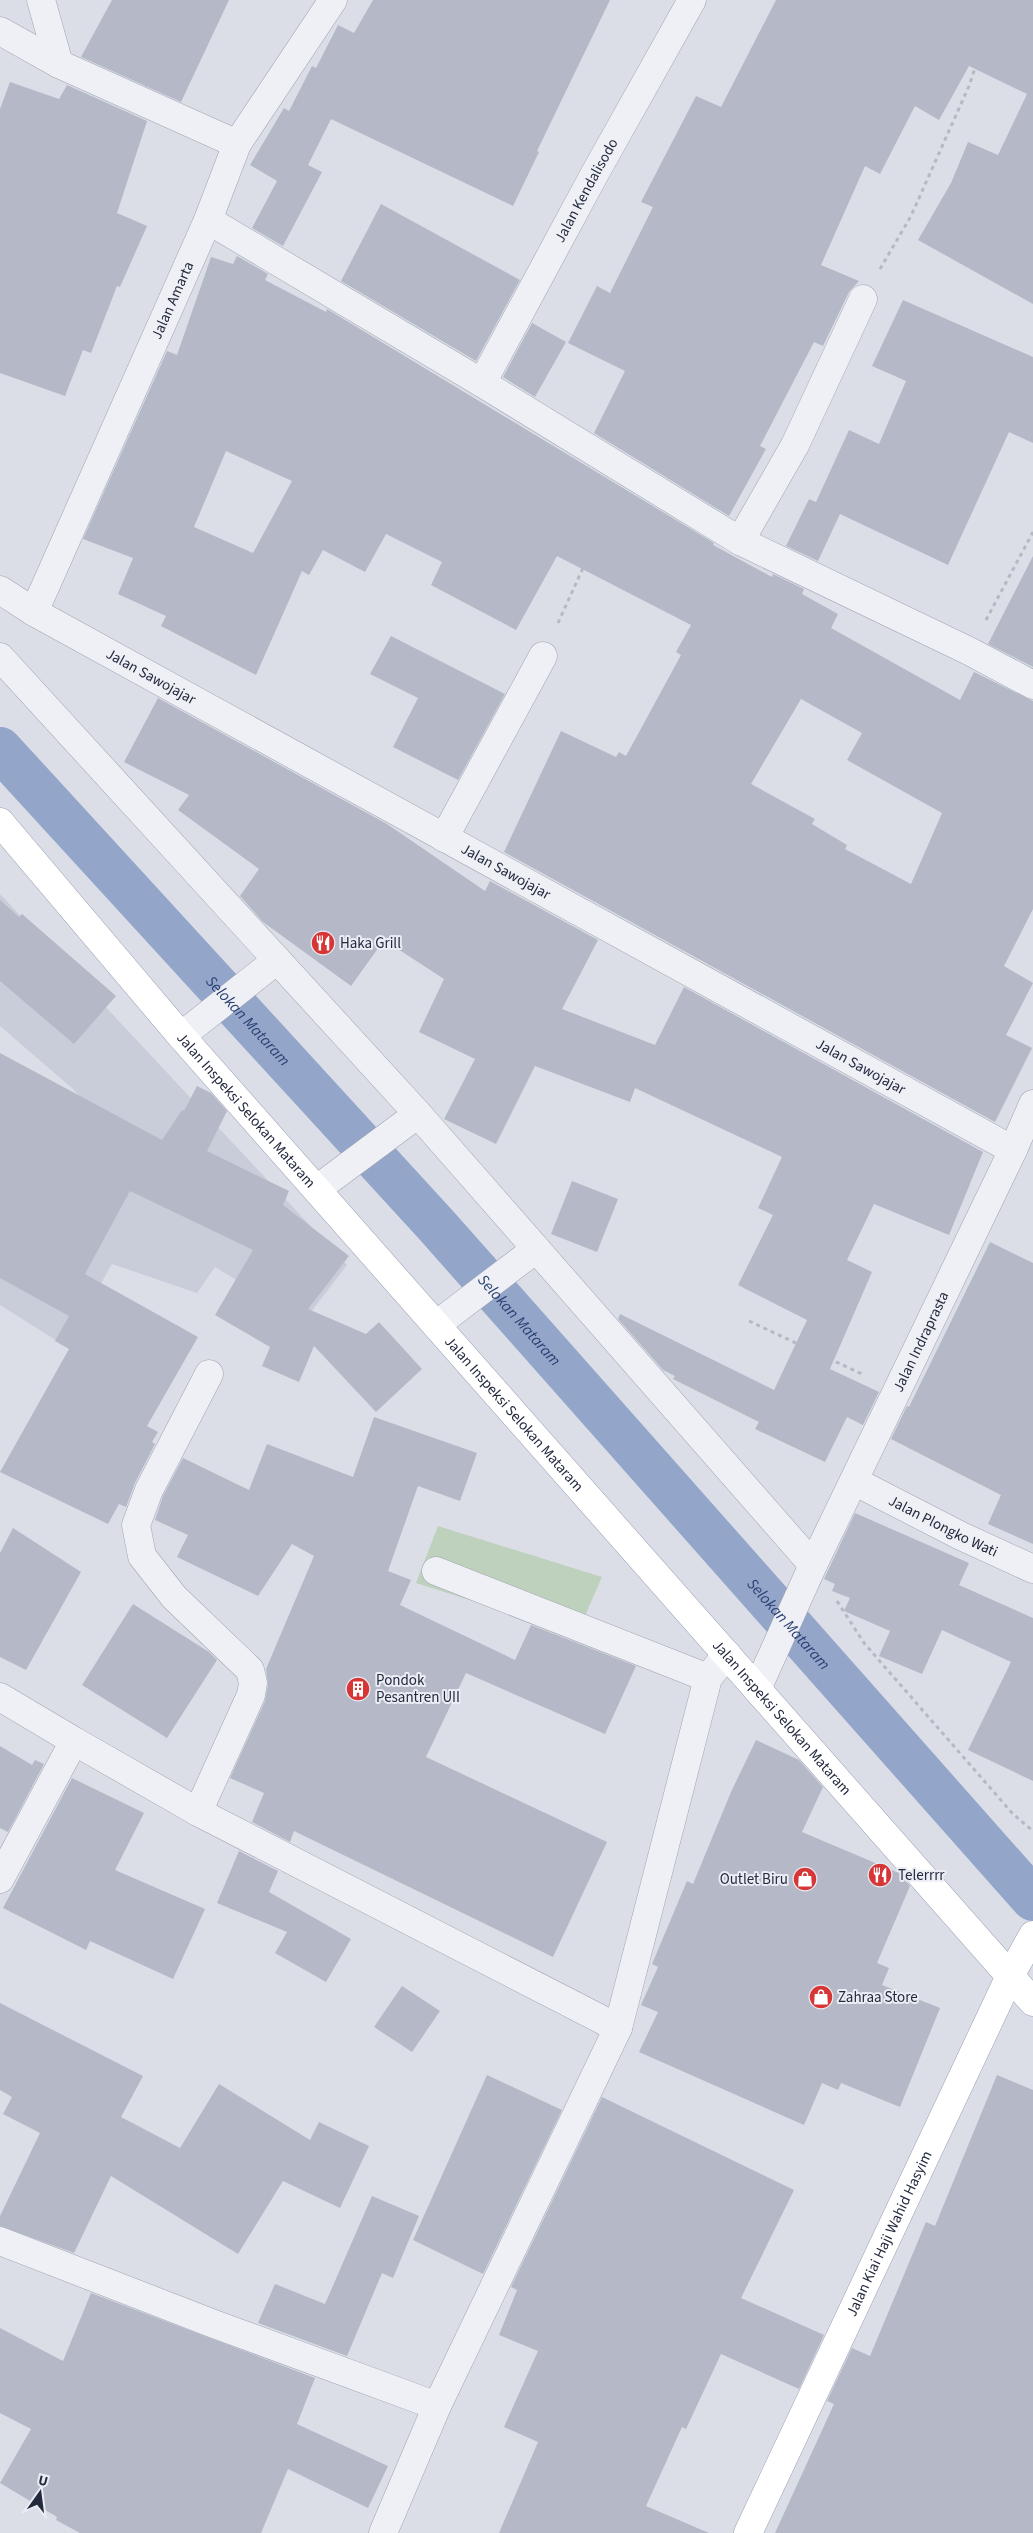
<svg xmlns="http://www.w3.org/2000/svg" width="1033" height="2533" font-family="'Source Sans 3',sans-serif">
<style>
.built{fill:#c9cdd9}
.green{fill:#bed1bc}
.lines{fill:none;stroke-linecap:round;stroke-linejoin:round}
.canal{stroke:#93a6ca;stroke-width:44}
.building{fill:#b5b9c7;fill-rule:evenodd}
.minor-casing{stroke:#a0a4b1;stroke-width:29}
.major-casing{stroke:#9aa0b3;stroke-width:29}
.path{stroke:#b5b9c2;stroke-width:3;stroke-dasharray:4 4;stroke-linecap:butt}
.minor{stroke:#eef0f5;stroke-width:28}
.major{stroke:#fff;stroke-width:28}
.labels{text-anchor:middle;stroke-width:4;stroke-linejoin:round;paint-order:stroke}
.street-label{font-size:15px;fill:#242a3e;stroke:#ebedf5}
.poi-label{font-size:15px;fill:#242a3e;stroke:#ebedf5;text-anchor:start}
.water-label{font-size:16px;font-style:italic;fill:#2c4274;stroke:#ebedf5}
</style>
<rect width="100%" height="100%" fill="#dbdee7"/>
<polygon class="built" points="0,894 347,1265 304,1321 215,1267 197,1293 112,1264 65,1346 0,1305 0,1253 86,1104 73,1089 0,1026"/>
<polygon class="green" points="438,1526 602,1577 577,1634 416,1583"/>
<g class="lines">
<path class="canal" id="s1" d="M0 749 437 1226 1033 1899"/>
</g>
<g class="building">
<polygon points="112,0 229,0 181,102 81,57"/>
<polygon points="373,0 610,0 537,151 539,152 513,206 331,119 308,165 322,172 283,246 252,228 277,181 250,165 284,108 289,111 312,66 316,68 338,25 354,33"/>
<polygon points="776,0 1033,0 1033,304 918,240 951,183 968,142 998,155 1027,94 969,66 939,120 915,106 880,174 865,166 821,265 859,281 849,292 823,346 814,342 760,446 766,449 729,516 594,433 625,371 568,343 597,286 610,293 653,207 641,202 696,96 721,107"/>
<polygon points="10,82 59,99 67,85 147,121 117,213 147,226 120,287 117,286 91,353 83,350 65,396 0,373 0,109"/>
<polygon points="381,204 520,280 476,361 341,281"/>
<path d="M237 256 268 274 265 280 326 312 327 309 714 543 713 545 772 577 773 574 804 589 802 594 838 614 831 628 960 700 974 672 1033 701V909L1004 966 1033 983 1006 1035 1032 1048 995 1122 504 852 561 731 616 757 619 752 626 756 681 655 676 652 691 625 557 556 516 630 431 585 442 562 386 534 365 572 323 550 309 575 302 571 256 675 161 626 166 616 118 594 133 558 83 539 167 351 177 355 211 257 233 264ZM226 451 292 481 253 553 194 527ZM801 699 862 733 847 760 942 813 911 884 845 849 847 845 812 824 815 819 751 784Z"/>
<polygon points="903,300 1033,357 1033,443 1009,432 948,565 840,514 818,561 786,546 809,499 816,502 849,430 879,444 906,381 872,366"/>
<polygon points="532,323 566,342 535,397 503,377"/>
<polygon points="1033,556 1033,667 988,644"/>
<polygon points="391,636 505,694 458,780 393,747 418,698 370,674"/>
<polygon points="158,698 387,824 485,891 490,881 598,940 562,1009 655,1045 684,987 983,1152 949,1235 874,1204 847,1260 872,1272 830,1369 879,1392 863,1425 847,1417 825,1462 755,1429 759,1422 673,1379 675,1376 663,1370 618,1319 620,1314 774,1390 807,1320 738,1285 773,1215 758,1208 782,1157 635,1088 630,1102 535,1066 496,1144 444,1119 475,1059 419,1032 444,979 384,940 351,986 263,922 240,896 259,869 178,810 189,795 124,762"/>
<polygon points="0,900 19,917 22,914 116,996 74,1044 0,981"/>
<polygon points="0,1053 162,1140 182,1110 184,1111 197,1086 211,1093 227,1111 207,1151 289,1191 283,1205 349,1256 308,1309 366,1334 379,1322 422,1369 376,1412 314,1346 299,1382 262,1366 270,1347 215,1315 253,1250 130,1191 85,1274 198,1337 147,1426 158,1432 152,1442 155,1444 135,1483 126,1507 119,1504 108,1524 0,1472 69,1349 55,1341 69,1316 0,1278"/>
<polygon points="572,1181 618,1199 597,1252 551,1234"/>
<polygon points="990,1242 1033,1263 1033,1544 988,1524 1001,1495 891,1439 907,1406 909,1407"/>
<polygon points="374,1417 477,1453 460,1501 418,1486 388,1571 411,1580 400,1605 515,1660 531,1625 636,1666 605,1734 466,1673 426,1757 607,1842 553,1957 294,1831 290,1842 252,1822 264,1793 230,1778 265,1701 268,1685 266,1669 314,1556 292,1544 258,1596 177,1557 188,1535 155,1520 163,1496 183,1458 249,1490 267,1444 353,1477"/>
<polygon points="855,1513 969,1563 959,1585 1033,1618 1033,1781 968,1750 1011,1662 942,1630 922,1674 879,1656 890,1631 844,1611 850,1598 832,1591 835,1584 824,1579"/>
<polygon points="13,1528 81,1572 26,1670 0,1657 0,1553"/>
<polygon points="133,1604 209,1652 217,1660 167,1738 82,1685"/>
<polygon points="756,1740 799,1760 823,1787 802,1832 899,1873 910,1886 877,1963 889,1968 882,1985 940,2008 900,2107 841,2083 838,2090 822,2083 804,2125 639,2052 658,2012 641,2005 658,1967 652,1964 687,1881 693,1884 731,1792"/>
<polygon points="0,1746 32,1765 35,1760 44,1764 8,1832 0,1828"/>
<polygon points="72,1778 144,1813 115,1870 205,1909 173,1979 90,1941 86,1950 3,1908"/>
<polygon points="239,1851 278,1871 269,1892 351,1939 326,1982 275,1953 287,1932 217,1903"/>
<polygon points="402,1986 440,2011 412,2052 374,2027"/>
<polygon points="0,2003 143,2076 121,2117 180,2148 219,2084 310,2140 319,2122 369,2146 340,2208 283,2181 238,2254 111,2176 74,2253 0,2226 0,2216 40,2133 3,2114 12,2097 0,2090"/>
<polygon points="487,2075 562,2110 483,2274 413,2240"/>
<polygon points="997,2075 1033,2090 1033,2533 775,2533 834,2404 827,2401 852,2348 870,2356 926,2222 935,2226"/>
<polygon points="602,2097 794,2190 741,2298 824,2335 799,2389 721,2354 686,2429 682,2427 646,2506 709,2533 499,2533 538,2442 504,2427 538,2351 499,2335 517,2290 511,2287"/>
<polygon points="372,2196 419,2216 393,2278 382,2273 347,2356 258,2323 275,2284 325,2304"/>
<polygon points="91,2293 315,2378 297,2424 388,2466 368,2508 288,2469 261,2533 80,2533 56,2520 57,2517 0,2483 31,2429 0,2413 0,2328 63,2361"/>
</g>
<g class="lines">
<g class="minor-casing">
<g id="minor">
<polyline points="41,0 59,64"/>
<polyline points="0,31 59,64 237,144"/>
<polyline points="208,220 482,383 740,541 969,651 1033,685"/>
<path id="s2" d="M482 383 594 175 692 0"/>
<polyline points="740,541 795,445 863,299"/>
<path id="s3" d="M0 590 34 612 1013 1150"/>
<path id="s4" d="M34 612 208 220 237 144 333 0"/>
<polyline points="0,657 418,1114 813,1565"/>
<polyline points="444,838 543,656"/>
<polyline points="181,1036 277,960"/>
<polyline points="317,1189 418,1114"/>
<polyline points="436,1325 536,1249"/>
<path id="s5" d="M854 1481 961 1536 1033 1569"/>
<polyline points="436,1571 708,1678"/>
<path id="s6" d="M757 1689 813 1565 1013 1150 1033 1104"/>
<polyline points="0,1697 74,1741 0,1879"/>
<polyline points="74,1741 198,1812 618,2028"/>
<polyline points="198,1812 251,1695 253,1683 250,1670 174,1597 142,1556 136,1525 149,1490 209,1374"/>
<polyline points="0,2241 214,2324 437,2406"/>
<polyline points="383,2533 437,2406 618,2028 708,1678 727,1654"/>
</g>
</g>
<g class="major-casing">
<g id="major">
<path id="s7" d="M0 822 181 1036 1033 2002"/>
<path id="s8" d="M748 2533 1010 1976 1033 1935"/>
</g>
</g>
<g class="path">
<polyline points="880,269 911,216 969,86 998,0"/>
<polyline points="986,620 1033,532"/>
<polyline points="558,623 612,504"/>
<polyline points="749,1321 864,1375"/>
<polyline points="837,1601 864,1643 1013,1814 1033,1831"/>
</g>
<use href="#minor" class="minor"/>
<use href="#major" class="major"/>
</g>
<defs>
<g id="restaurant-disc" transform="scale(1.25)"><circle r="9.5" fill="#d73637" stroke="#ebedf5"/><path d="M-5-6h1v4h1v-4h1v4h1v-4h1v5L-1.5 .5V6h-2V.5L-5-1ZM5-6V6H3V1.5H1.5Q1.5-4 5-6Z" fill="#fff"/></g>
<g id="building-disc" transform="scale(1.25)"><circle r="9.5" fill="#d73637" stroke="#ebedf5"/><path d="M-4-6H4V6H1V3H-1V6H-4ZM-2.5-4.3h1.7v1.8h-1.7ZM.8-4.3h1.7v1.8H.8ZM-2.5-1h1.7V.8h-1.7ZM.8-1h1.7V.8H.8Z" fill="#fff"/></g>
<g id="shop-disc" transform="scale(1.25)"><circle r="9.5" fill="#d73637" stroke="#ebedf5"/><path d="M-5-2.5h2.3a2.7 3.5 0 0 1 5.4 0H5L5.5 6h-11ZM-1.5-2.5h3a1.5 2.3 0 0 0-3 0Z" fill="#fff"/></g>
</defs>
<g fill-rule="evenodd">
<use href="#restaurant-disc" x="323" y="943"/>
<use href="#building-disc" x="358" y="1689"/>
<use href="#restaurant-disc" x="880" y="1875"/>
<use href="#shop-disc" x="805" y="1879"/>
<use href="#shop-disc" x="821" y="1997"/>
</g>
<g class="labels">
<g class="street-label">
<text dy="5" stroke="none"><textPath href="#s2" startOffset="219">Jalan Kendalisodo</textPath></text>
<text dy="5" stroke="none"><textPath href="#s4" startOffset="341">Jalan Amarta</textPath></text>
<text dy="5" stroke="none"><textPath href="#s3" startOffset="174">Jalan Sawojajar</textPath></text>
<text dy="5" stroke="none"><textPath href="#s3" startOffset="579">Jalan Sawojajar</textPath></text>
<text dy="5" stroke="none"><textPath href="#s3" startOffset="984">Jalan Sawojajar</textPath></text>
<text dy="5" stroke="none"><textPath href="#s7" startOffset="379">Jalan Inspeksi Selokan Mataram</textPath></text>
<text dy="5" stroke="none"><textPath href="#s6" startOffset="384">Jalan Indraprasta</textPath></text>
<text dy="5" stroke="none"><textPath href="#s7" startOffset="784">Jalan Inspeksi Selokan Mataram</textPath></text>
<text dy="5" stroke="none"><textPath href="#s5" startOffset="100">Jalan Plongko Wati</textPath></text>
<text dy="5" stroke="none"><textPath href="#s7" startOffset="1189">Jalan Inspeksi Selokan Mataram</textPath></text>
<text dy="5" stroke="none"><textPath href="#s8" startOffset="331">Jalan Kiai Haji Wahid Hasyim</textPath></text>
</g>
<g class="poi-label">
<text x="340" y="948">Haka Grill</text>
<text x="376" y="1685">Pondok<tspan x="376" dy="17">Pesantren UII</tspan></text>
<text x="898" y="1880">Telerrrr</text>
<text x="788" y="1884" text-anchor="end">Outlet Biru</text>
<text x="838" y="2002">Zahraa Store</text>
</g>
<g class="water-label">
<text dy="6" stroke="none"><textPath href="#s1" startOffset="368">Selokan Mataram</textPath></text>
<text dy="6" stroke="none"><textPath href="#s1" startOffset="772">Selokan Mataram</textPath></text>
<text dy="6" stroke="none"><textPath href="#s1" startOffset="1178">Selokan Mataram</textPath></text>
</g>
</g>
<g transform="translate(40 2493) rotate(14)" stroke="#ebedf5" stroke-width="4" paint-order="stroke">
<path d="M0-4L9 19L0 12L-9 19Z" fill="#242a3e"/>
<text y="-8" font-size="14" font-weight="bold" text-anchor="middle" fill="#242a3e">U</text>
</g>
</svg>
